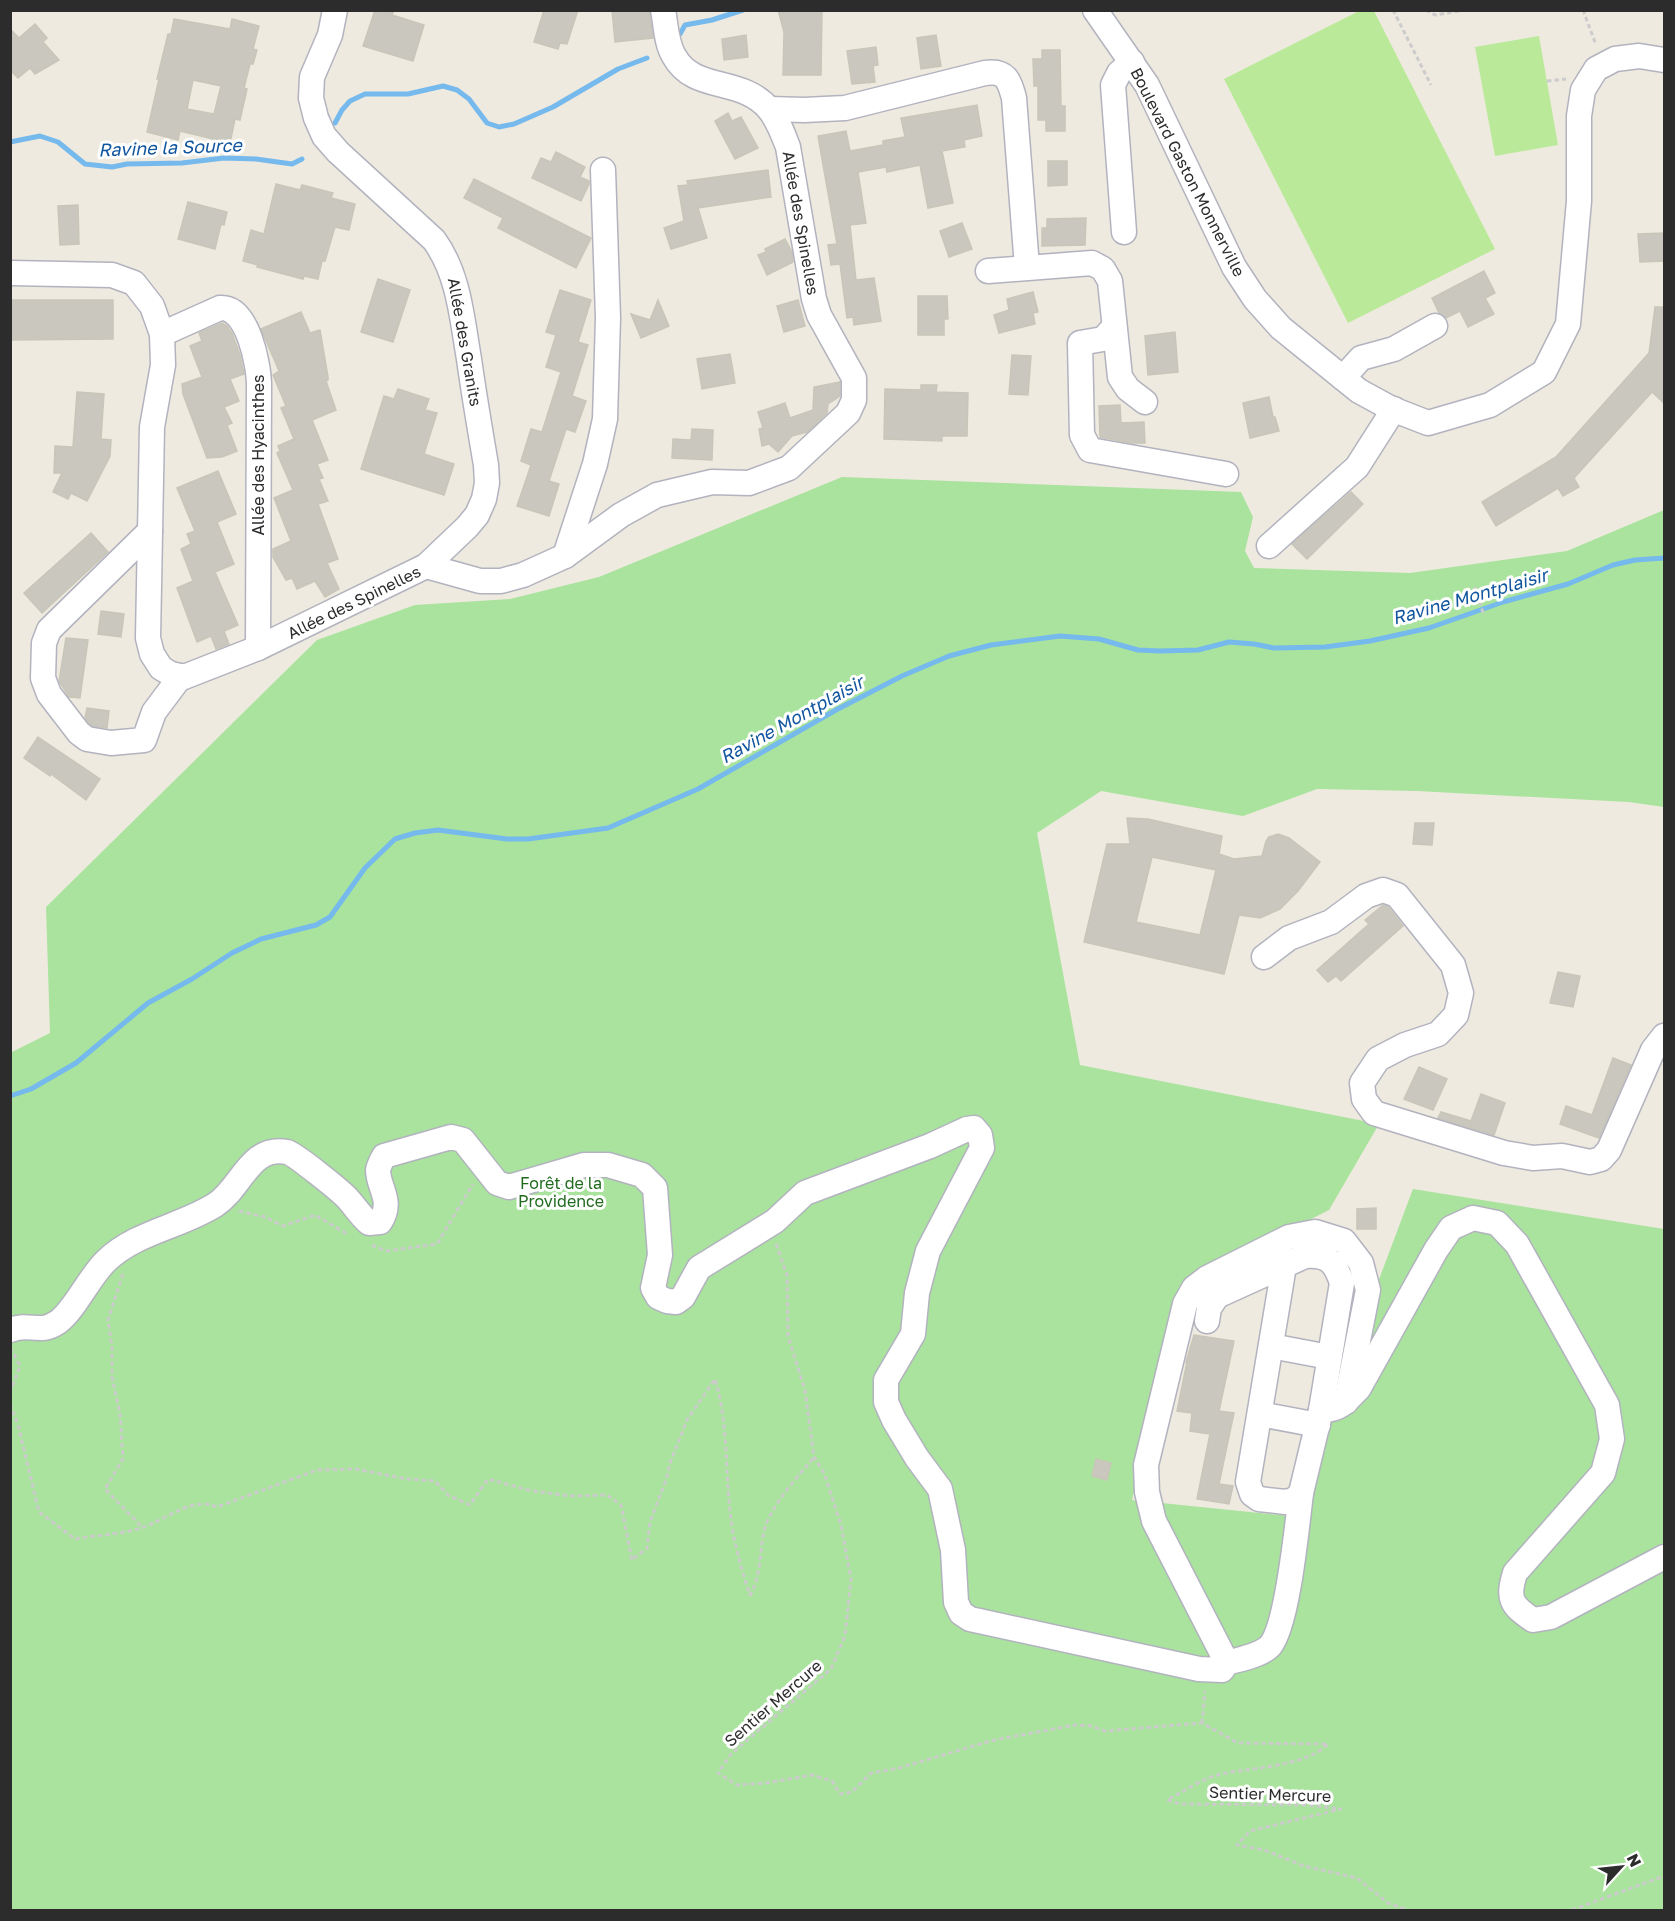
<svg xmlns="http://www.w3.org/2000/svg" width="1675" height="1921" font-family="'Golos Text',sans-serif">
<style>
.green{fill:#a9e39d}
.pitch{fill:#baea99}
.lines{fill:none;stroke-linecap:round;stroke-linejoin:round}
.stream{stroke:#75b9ed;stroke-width:5}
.building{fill:#c9c7be;stroke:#c9c6b9;stroke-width:1.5;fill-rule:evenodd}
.minor-casing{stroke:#b2b3bf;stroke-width:27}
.path{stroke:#ccc;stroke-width:3;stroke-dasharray:4.5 3;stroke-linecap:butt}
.minor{stroke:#fff;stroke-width:24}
.labels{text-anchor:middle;stroke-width:6;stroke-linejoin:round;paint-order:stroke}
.street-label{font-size:16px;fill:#2c2c2c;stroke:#fff}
.park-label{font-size:16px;fill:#1f6a1c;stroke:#fff}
.water-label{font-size:18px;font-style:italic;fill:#10559d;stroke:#fff}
</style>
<rect width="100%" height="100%" fill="#eeeadf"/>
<polygon class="green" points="842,477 1241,492 1253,517 1245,551 1254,568 1410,573 1567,551 1664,510 1664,807 1629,802 1417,791 1317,789 1243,816 1101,791 1037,833 1080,1065 1379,1124 1329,1210 1184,1283 1132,1500 1290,1516 1413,1189 1664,1229 1664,1910 11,1910 10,1053 50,1033 46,907 317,640 415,605 510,599 599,577"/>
<g class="pitch">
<polygon points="1359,11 1374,11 1495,249 1348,323 1224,79"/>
<polygon points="1539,36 1558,145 1495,156 1475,47"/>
</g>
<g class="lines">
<g class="stream">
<polyline points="680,34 685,25 712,20 743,10"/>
<polyline points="335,123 342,110 350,101 365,94 408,94 443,86 457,90 469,99 487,123 499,127 514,124 553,107 618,69 647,58"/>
<polyline points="10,142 40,136 58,142 85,164 112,167 127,164 182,163 224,158 256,159 292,164 302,159"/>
<polyline points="10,1096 31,1089 76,1063 148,1003 192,979 232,953 261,939 316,925 330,917 365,868 395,839 415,833 438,830 507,839 528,839 608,828 698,789 836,710 902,676 949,656 991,645 1060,636 1099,639 1138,650 1160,651 1198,650 1229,642 1254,644 1274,648 1325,647 1370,641 1429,628 1503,602 1568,584 1613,565 1635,560 1664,558"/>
</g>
</g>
<g class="building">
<polygon points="375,10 394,10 392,15 424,25 413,61 363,46"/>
<polygon points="544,10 578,10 567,44 560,43 558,49 534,42"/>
<polygon points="612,10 649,10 653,38 615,42"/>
<polygon points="778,10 822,10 821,75 783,75 784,32"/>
<path d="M174 19 230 29 232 19 259 26 253 49 257 50 253 64H250L244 88 247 89 240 120 235 119 230 143 180 131 178 140 147 132 159 79H157L168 34H171ZM193 80 221 86 214 114 187 109Z"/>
<polygon points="35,24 47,38 43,42 59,60 35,74 30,68 18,78 10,70 10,29 19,38"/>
<polygon points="746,35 748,57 724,60 722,39"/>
<polygon points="936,35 941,66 921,69 917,38"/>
<polygon points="876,47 878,65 873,66 875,82 852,84 847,51"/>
<polygon points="1042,50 1060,50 1061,106 1065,106 1065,131 1046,131 1046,120 1038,120 1038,86 1034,86 1033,59 1042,59"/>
<polygon points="977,105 982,136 964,140 965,147 942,151 953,203 928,208 920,165 887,172 886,167 858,172 866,223 850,225 856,280 874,278 881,321 854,325 853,317 847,318 840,264 831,265 828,245 837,244 818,136 846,131 850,151 883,145 883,141 905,137 901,118"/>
<polygon points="728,113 732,121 741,117 758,148 735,159 715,121"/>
<polygon points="556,152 585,167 580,177 589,181 589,184 581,201 532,178 541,158 551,162"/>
<polygon points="1048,161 1067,161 1067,185 1048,186"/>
<polygon points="768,170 771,197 698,208 707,238 671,249 664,228 684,221 678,186 688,185 687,181"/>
<polygon points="474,179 591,238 576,268 498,228 503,218 464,198"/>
<polygon points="276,184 300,190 302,185 333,193 331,198 355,204 349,230 335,227 325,261 322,261 318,279 304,276 303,279 257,267 258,265 243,261 251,230 264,234"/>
<polygon points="188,202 227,212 224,225 221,224 215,249 178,239"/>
<polygon points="78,205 79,244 60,245 58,206"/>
<polygon points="1086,218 1085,245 1042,246 1042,228 1047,228 1047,219"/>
<polygon points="962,223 972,249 949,257 940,231"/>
<polygon points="1665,233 1665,261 1640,262 1638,234"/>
<polygon points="785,239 792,252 793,262 767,275 758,255 766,252 765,249"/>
<polygon points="1484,271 1495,293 1485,298 1494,314 1468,327 1460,311 1446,318 1439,313 1432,298"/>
<polygon points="378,279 410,290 393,342 361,332"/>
<polygon points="560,290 591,300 578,342 588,345 572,396 586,401 575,432 566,429 549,481 559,484 549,516 517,506 531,465 521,461 531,429 542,432 561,372 546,367 556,335 546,332"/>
<polygon points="1033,292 1038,312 1033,313 1035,324 999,333 994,315 1009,310 1007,299"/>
<polygon points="918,296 947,296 948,319 944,319 944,335 918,335"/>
<polygon points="10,300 113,300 113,339 10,340"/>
<polygon points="658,300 669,326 641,338 631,314 650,320"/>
<polygon points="798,300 805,326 784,332 777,306"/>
<polygon points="1655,307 1665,307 1665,404 1652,392 1574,478 1579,487 1563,496 1558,488 1496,526 1482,502 1556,457 1649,353"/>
<polygon points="301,312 310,333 320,330 328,377 328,380 326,381 336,410 312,420 328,460 317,464 323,478 319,479 328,501 318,504 338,559 327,563 339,589 325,597 315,581 297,589 292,578 286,580 273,557 273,549 291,541 274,498 293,490 277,453 280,451 278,446 294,439 281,408 286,406 273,375 279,371 261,329"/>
<polygon points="222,323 227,326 232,333 240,355 244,374 230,379 239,401 224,407 232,423 227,425 237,451 222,457 207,458 183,394 182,384 202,377 190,346 202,341 199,333"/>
<polygon points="1175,332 1178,372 1148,375 1145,336"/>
<polygon points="730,354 735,383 702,389 697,359"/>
<polygon points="1012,355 1031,356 1028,395 1009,394"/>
<polygon points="840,382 840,396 828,404 827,413 807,432 792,436 778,452 769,444 762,446 759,429 763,428 758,412 785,403 790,418 813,410 814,387"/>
<polygon points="921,385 937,385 936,392 968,393 967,436 942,436 942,441 884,439 885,389 921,390"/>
<polygon points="398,389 429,399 425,410 437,413 424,454 454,464 444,495 361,469 384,396 394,399"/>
<polygon points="77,392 104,394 101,439 111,440 110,456 87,501 71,493 68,499 53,492 62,473 54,473 55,446 73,447"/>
<polygon points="1269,397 1273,417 1275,417 1279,431 1250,438 1243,403"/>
<polygon points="1120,405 1121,423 1144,422 1145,443 1132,443 1100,437 1099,406"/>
<polygon points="692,429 713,430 712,460 672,458 673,439 691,440"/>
<polygon points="218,471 236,514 217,522 234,564 215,572 238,625 224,631 229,644 216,649 211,636 197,642 177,588 193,581 181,549 191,544 187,534 195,531 177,488"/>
<polygon points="1351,492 1363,504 1307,559 1292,544"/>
<polygon points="91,533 108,552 42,613 24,593"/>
<polygon points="101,611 124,614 121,637 98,634"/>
<polygon points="66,638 88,640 80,698 69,697 59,681"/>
<polygon points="87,708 109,711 107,728 93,726 89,723 85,718"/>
<polygon points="38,737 100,779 86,800 51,774 50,776 24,758"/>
<path d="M1127 818 1148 819 1222 836 1219 854 1234 859 1262 856 1266 841 1269 837 1278 834 1289 838 1320 862 1298 891 1280 909 1260 918 1239 915 1224 974 1084 942 1107 844H1130ZM1152 857 1216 870 1200 935 1136 922Z"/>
<polygon points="1415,823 1434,823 1432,845 1413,844"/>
<polygon points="1383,905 1388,907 1403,926 1341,981 1336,976 1328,982 1317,970 1369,924 1365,920"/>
<polygon points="1558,972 1580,976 1573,1007 1550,1003"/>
<polygon points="1613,1058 1631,1065 1599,1138 1560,1124 1566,1106 1592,1115"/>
<polygon points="1419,1067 1447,1079 1433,1110 1404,1099"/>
<polygon points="1481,1094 1505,1103 1494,1135 1438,1118 1441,1112 1471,1121"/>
<polygon points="1376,1208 1376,1229 1357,1229 1357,1209"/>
<polygon points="1194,1335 1234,1341 1219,1411 1234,1413 1219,1484 1233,1486 1229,1504 1197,1499 1210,1434 1190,1431 1192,1413 1177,1411 1187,1362 1186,1362"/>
<polygon points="1096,1459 1111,1463 1107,1480 1092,1476"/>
</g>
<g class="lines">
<g class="minor-casing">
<g id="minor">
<polyline points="1095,10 1147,85 1234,267 1255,299 1281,328 1359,391 1392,409 1428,423 1490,405 1544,372 1568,324 1579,201 1579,116 1583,90 1596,69 1615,59 1639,56 1664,60"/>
<path d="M769 109 804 110 845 108 985 73C1006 70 1009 80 1014 98L1027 267"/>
<polyline points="1124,232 1113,85 1119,73 1132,62"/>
<polyline points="988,271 1092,263 1103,269 1110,281 1120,377 1128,389 1145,402"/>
<path d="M10 273 112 275 134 283 152 306 162 334 163 365 152 427 148 638 152 654 161 668 171 674 184 677 258 648 426 566 467 527 477 515 484 499 487 483 486 465C480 430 474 395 469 359 462 319 459 274 434 240L338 152 324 136 316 118 311 98 312 77 330 35 335 10"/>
<polyline points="1114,327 1103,339 1080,343 1082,435 1090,450 1226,474"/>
<path d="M162 334 220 308C248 306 259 365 259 386L258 648"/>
<polyline points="1343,378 1361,358 1394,349 1435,326"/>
<polyline points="150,531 49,630 44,643 43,678 49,694 79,733 87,739 111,743 144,740 154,712 181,676"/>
<polyline points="1269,546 1357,467 1394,409"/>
<polyline points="565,556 595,464 605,419 608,318 603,170"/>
<path d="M426 566 480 581H501L523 575 565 556 621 515 657 495 712 482 749 483 789 468 848 413 854 400V378L819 315 814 299 788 147C783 134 778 120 769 109 741 76 694 93 674 56 666 43 666 25 663 10"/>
<polyline points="1264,957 1289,938 1331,922 1366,896 1383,890 1397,895 1453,965 1461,993 1456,1015 1438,1034 1405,1045 1378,1059 1362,1083 1364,1099 1374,1113 1504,1153 1533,1158 1562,1156 1590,1162 1601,1159 1609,1150 1653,1050 1664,1036"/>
<path d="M1207 1321 1209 1308 1217 1296 1305 1256C1328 1254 1335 1262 1342 1283L1321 1410 1301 1493 1294 1500 1285 1502 1259 1499 1252 1494 1248 1482 1284 1266"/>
<path d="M10 1330C30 1322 39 1335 58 1322 74 1311 90 1276 106 1261 136 1232 180 1227 215 1205 242 1188 249 1145 287 1152 295 1154 342 1192 348 1199 356 1208 360 1215 369 1223L380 1222C394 1201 378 1188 378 1170 379 1165 382 1160 384 1156L451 1137 463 1140 497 1183 509 1187 584 1165H608L642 1175 655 1188 660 1255 653 1288 658 1297 667 1301 676 1302 683 1297 699 1268 775 1221 805 1193 930 1146 967 1129 974 1128 980 1135 982 1148 928 1251 917 1293 913 1334 886 1380V1402L894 1420 917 1458 940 1489 953 1550 956 1602 961 1613 970 1619 1199 1669 1222 1670 1227 1663 1154 1521 1147 1492 1146 1465 1185 1304 1194 1288 1207 1278 1289 1237 1315 1232 1344 1241 1361 1263 1368 1290 1346 1402"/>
<polyline points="1271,1346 1329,1357"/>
<path d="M1321 1410C1339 1411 1347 1401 1359 1388L1436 1250 1451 1228 1473 1218 1497 1223 1517 1244 1607 1405 1612 1439 1603 1473 1515 1573C1507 1599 1511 1605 1533 1620L1551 1617 1664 1557"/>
<polyline points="1260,1414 1318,1425"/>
<path d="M1227 1663C1239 1659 1260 1656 1270 1646 1288 1625 1297 1525 1301 1493"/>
</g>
</g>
<g class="path">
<polyline points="1393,10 1431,85"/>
<polyline points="1426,10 1435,15 1465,10"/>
<polyline points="1583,10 1596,45"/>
<polyline points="1547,81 1566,79"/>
<polyline points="1475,587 1484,616"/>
<polyline points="239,1211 265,1217 283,1226 315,1215 349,1235"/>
<path d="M776 1244 787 1275 788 1336 805 1390 814 1457 824 1473 841 1525 851 1579 845 1636 831 1669 731 1754 718 1773 737 1785 766 1783 812 1775 832 1781 840 1794 852 1792 871 1773 899 1768 994 1740 1075 1725 1091 1726 1105 1731 1202 1723 1238 1743 1328 1744C1304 1768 1249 1767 1217 1775 1200 1780 1183 1792 1167 1800L1180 1804 1308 1805 1341 1809 1250 1831 1237 1845 1264 1850 1304 1866 1357 1878 1388 1903 1408 1910"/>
<polyline points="372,1245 386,1251 437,1244 473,1184"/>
<polyline points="123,1274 108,1320 112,1348 112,1377 120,1414 123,1459 105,1489 143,1528"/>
<polyline points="10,1393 20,1366 12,1350"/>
<path d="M10 1404 18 1425 39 1512 75 1539C95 1535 126 1534 144 1527 167 1519 192 1496 217 1507L317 1470 356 1469 406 1479 435 1481 448 1495 470 1505 488 1479 528 1490 569 1496 607 1495 621 1505 632 1560 647 1548 650 1522 666 1480 670 1463 687 1420 715 1379C730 1428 724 1482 733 1532 737 1553 743 1575 750 1595 764 1570 758 1545 767 1522 778 1497 798 1477 814 1457"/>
<polyline points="1202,1723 1205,1691"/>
<polyline points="1572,1910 1664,1876"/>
</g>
<use href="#minor" class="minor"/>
</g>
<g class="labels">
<g class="street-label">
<text transform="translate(1188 172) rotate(63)" y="6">Boulevard Gaston Monnerville</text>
<text transform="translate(801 223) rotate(80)" y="6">Allée des Spinelles</text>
<text transform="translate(465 342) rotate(80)" y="6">Allée des Granits</text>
<text transform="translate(258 455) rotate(-90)" y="6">Allée des Hyacinthes</text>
<text transform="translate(354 602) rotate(-26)" y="6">Allée des Spinelles</text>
<text transform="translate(773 1703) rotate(-41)" y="6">Sentier Mercure</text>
<text transform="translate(1270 1794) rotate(2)" y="6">Sentier Mercure</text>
</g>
<g class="park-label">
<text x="561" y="1189">Forêt de la<tspan x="561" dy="18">Providence</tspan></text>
</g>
<g class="water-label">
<text transform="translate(170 148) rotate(-2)" y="6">Ravine la Source</text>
<text transform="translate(1470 597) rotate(-16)" y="6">Ravine Montplaisir</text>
<text transform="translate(792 720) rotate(-29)" y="6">Ravine Montplaisir</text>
</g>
</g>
<rect width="1675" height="1921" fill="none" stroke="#2c2c2c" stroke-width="24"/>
<g transform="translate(1621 1867) rotate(63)" stroke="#ffffff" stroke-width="4.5" paint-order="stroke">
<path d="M0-4.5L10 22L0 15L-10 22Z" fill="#2c2c2c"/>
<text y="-9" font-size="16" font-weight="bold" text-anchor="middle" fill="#2c2c2c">N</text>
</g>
</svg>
